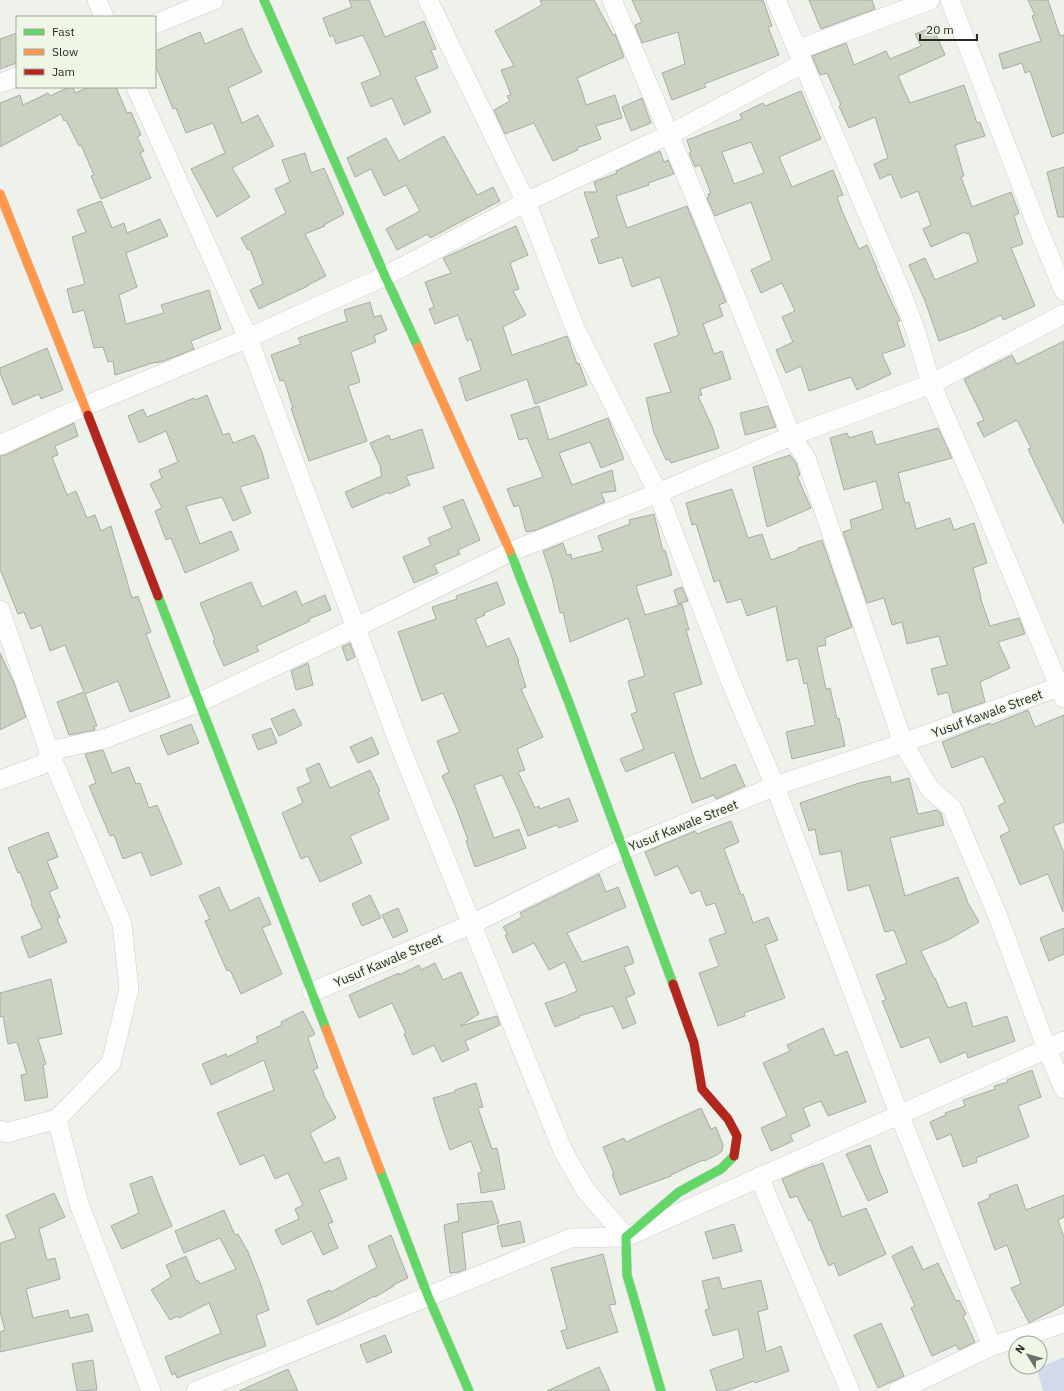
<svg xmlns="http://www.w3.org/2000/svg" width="1064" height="1391" font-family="'IBM Plex Sans',sans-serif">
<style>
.green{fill:#d0daeb}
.building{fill:#cad2c2;stroke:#a9aca6;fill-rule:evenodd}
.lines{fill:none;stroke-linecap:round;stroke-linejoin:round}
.street-casing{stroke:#cbcfc8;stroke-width:20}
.fast-casing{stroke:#cbcfc8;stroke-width:10}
.slow-casing{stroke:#cbcfc8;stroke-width:10}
.jam-casing{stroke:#cbcfc8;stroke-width:10}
.street{stroke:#fcfdfc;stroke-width:19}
.fast{stroke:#63d668;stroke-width:9}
.slow{stroke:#ff974d;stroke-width:9}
.jam{stroke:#b3261e;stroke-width:9}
.labels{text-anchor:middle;stroke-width:3;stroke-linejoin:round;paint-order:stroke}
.street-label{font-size:13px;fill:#292c26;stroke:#eef6e6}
</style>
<rect width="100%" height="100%" fill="#eef2ea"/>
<polygon class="green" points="1064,1357 1064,1391 1043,1391 1037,1369"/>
<g class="building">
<polygon points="349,0 369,0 385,37 424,21 436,49 431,50 438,68 415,77 431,112 404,125 392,98 371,107 361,83 381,75 363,35 336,44 333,35 330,37 323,18 352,7"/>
<polygon points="540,0 594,0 613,35 615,34 624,57 577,78 581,88 586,105 615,95 622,118 596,126 601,139 577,148 578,150 553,161 534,123 505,134 494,110 510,101 507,96 511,95 501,70 514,66 495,31 542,5"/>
<polygon points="632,0 763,0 772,26 768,27 779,55 704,84 706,87 672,100 662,73 685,64 678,32 642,43 635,25 642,22"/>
<polygon points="809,0 872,0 875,9 821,29"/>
<polygon points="1028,0 1048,0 1060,36 1064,35 1064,133 1052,137 1030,71 1025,73 1022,63 1003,69 999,54 1041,41 1032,16 1035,15"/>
<polygon points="933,27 945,55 898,76 910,103 964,85 977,123 980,122 985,136 955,145 964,176 961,177 972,207 1011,192 1019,213 1014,216 1023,244 1011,248 1035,306 1003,320 1001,315 974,328 939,341 925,301 909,265 925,258 935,280 978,262 969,233 966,234 965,232 931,247 923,229 931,225 918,191 901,198 891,174 880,179 874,164 888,158 875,117 849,128 839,106 841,105 827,73 820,75 812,56 846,43 854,65 886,51 890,59 921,46 915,34"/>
<polygon points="242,28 250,48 262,72 228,88 242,123 258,115 274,146 232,168 250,197 217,217 191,169 225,153 213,123 186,133 176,108 173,109 155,64 155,51 200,32 205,44"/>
<polygon points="17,33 17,63 0,69 0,39"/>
<polygon points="69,87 73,87 75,93 89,87 116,87 127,113 131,112 141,135 137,137 144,151 140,153 151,178 101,199 91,176 94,175 81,145 79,146 66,120 64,121 61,114 0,147 0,103 20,95 23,105 48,93 50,96"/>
<path d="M801 91 821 139 779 157 792 187 833 170 843 195 837 197 842 211 859 249 867 245 877 268H876L898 316 900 321 897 322 905 346 882 354 891 374 857 390 851 377 809 391 801 366 786 373 776 350 793 342 782 317 795 311 782 283 761 293 751 270 772 260 751 202 715 216 707 198 709 197 708 194 711 193 700 165 695 167 689 153 691 152 687 140 742 119 740 114 763 103 765 106ZM751 142 764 173 734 184 722 152Z"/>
<polygon points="642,98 651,123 631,131 622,107"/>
<polygon points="444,136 477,195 493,187 500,201 430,238 428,234 397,250 386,229 420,211 406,185 384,196 371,169 355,177 347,158 386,138 399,161"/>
<polygon points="660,151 664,162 668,160 674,174 648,183 649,185 616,196 627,228 687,206 726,302 719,305 723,316 703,324 714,354 722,351 731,379 700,389 702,395 698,396 712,426 719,448 671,463 669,459 666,460 654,433 646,398 671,392 654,344 679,335 671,309 660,277 632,287 622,257 599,264 591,240 599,237 584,192 597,192 594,182 617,173 616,171"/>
<polygon points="305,153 311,173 324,168 344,214 324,225 325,226 305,234 326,276 308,285 308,286 259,309 250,290 263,284 250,249 248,250 241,238 286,213 275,189 290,182 282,160"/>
<polygon points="1064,167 1064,217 1058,217 1047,172"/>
<polygon points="101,201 112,228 124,223 127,233 160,219 168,236 126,253 137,287 119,295 126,324 164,313 161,305 209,290 221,329 191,341 194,349 164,361 156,363 156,362 115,375 113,361 108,362 103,347 94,348 84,310 73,313 67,289 85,284 72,237 86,232 77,210"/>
<polygon points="516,226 528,255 510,263 519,289 513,291 526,315 503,327 512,355 567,336 577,364 579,363 587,385 535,404 527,379 466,401 459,378 481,370 471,339 467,341 458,315 435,324 429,309 434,307 425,282 451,273 443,258"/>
<polygon points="370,302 374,317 381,315 387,330 374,336 376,342 351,352 360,382 348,386 367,441 309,461 291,408 293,408 284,380 280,381 271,355 301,344 298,338 347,321 344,310"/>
<polygon points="1064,341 1064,524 1028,449 1031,448 1017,420 984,437 977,423 984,420 964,379 1012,355 1017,364"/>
<polygon points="47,348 63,390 41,399 39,394 13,405 0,373 0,368"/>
<polygon points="207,395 223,435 229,433 233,443 254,435 262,452 269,478 240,487 251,513 233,521 222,497 186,506 200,544 231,531 239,550 185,573 171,538 166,540 155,511 162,508 150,484 162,478 159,470 178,462 166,431 139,443 128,416 143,409 147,417 194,398 195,400"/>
<polygon points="539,406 549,440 608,418 624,459 601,468 590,442 559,453 572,485 612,470 616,491 601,493 605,502 536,530 526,532 519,505 514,507 507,489 543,477 527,438 519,440 511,415"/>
<polygon points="768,406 776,427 745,435 740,413"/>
<polygon points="74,423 78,436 55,446 58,455 52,457 67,495 76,491 87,518 95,515 101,531 111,526 132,598 138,596 151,632 146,634 170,697 130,712 118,681 85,694 97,726 94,726 95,730 69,735 57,702 84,692 65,645 50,651 41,625 31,629 24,612 18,614 0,569 0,456 5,455"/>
<polygon points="938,428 952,458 898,473 905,503 909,502 916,529 950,518 954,530 974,523 987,563 973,568 981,597 980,597 990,626 1019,618 1025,634 998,642 1010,668 980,682 985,702 953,713 948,692 938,695 931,669 947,665 939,636 907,644 902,622 892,625 884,598 867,603 843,532 852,529 850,520 883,509 876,481 844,490 830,438 847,433 849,438 872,431 876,445"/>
<polygon points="422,429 434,468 406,476 410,485 389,494 389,492 352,508 345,492 382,476 380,469 381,468 370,443 389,435 391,440"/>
<polygon points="790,455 796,463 800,475 797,476 811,508 767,527 753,467"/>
<polygon points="732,489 748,538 762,534 771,560 798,550 798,548 822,540 852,627 825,638 826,645 817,647 826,689 830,688 837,719 839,718 845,746 792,759 786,732 815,725 815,724 807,683 804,684 798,658 787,661 776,606 747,616 741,599 727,603 719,580 714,582 696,524 692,525 686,503"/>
<polygon points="463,499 480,540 458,550 460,554 434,565 438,573 414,583 403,557 431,545 428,538 452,528 443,507"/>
<polygon points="654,514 663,551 665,550 672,575 636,586 645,615 682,604 689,630 686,630 702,684 674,693 693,756 701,779 735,764 745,786 716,799 714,795 692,803 674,752 626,772 620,759 644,749 631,714 637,712 628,681 645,676 628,618 570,642 563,612 560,613 552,578 543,551 563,543 567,555 571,554 572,559 603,551 598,536 630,524 629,520"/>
<polygon points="251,582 262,607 296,591 302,605 325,595 331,610 309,619 310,621 256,646 259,651 224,666 213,641 215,640 200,603"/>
<polygon points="497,582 505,604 484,613 485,615 475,619 487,647 509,638 519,661 518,662 526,687 521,689 543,737 517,749 525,770 518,772 535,808 539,806 540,809 569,798 578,821 559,828 557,825 528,836 518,810 502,775 474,785 494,838 519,829 526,848 475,867 466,841 468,840 455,805 442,776 449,772 437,741 460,732 443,693 422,701 398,632 436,619 432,607 457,599 456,596"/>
<polygon points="682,587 688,601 678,604 674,590"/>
<polygon points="350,643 355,657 347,661 342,647"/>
<polygon points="0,653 14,683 26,717 0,730"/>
<polygon points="308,663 313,685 296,690 291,671"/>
<polygon points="294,709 302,725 279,736 271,719"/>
<polygon points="1028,710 1035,727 1064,715 1064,822 1053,826 1064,853 1063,912 1048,874 1020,885 1000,836 1010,831 998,806 1005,802 983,756 952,768 942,742 990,723 991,725"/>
<polygon points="191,724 199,743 168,755 160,736"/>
<polygon points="271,728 277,743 258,750 252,735"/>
<polygon points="372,737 379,754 358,763 350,747"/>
<polygon points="103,750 112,773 129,767 136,784 140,783 149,808 157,805 182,864 151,876 141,852 123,859 114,835 110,836 89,786 96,783 85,754"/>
<polygon points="319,763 330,788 370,770 380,791 378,792 389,819 350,836 362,863 320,882 308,856 301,859 282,813 303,803 297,788 311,782 306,769"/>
<polygon points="890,776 891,783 909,778 918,814 937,810 941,813 944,825 890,838 905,896 958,877 968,903 979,922 948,940 921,951 934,978 935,978 948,1008 966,1002 973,1027 1007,1016 1015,1041 968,1058 966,1052 940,1063 929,1037 901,1048 882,1001 886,1000 876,975 907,963 894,930 885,932 869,885 848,891 841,851 820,855 815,829 809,831 800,803 859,783"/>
<polygon points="731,821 739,842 724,849 741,895 743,894 753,923 768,917 778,940 765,945 785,998 744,1013 745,1016 718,1026 699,973 719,966 709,939 726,933 715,903 706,906 700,890 691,894 678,866 655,876 645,852 695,831 697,834"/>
<polygon points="48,832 58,857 47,861 58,888 49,892 60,917 57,919 67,942 29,958 21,937 42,928 31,904 32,903 20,872 18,873 8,848"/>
<polygon points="599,874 606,892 618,887 626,907 567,933 582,962 628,946 634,963 624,967 635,994 626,998 636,1023 623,1029 613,1006 579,1016 580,1017 555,1027 545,1003 564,997 577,991 565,962 549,970 534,943 513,953 505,935 508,935 503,927 522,917 520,913"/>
<polygon points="219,887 230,911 259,897 271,924 262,928 282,974 241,994 230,970 227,971 205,921 210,919 199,896"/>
<polygon points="370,895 381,918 362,926 352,904"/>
<polygon points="398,908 408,931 393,938 382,915"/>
<polygon points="1064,928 1064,954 1049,961 1040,938"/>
<polygon points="435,963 443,980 461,972 479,1014 460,1026 497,1016 500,1025 465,1041 469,1050 442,1062 434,1045 413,1055 404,1034 406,1033 392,1003 359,1018 349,995 399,973 399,975 419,965 421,970"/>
<polygon points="51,979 62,1034 38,1039 46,1064 43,1065 48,1097 25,1101 21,1075 27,1074 17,1042 8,1044 3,1016 0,1017 0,993"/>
<polygon points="303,1011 315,1034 308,1038 318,1068 313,1070 324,1094 323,1094 336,1118 310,1133 324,1163 339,1157 347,1179 319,1190 333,1222 328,1224 338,1248 323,1255 312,1231 282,1245 275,1230 299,1219 295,1209 303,1205 288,1173 275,1179 264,1155 240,1165 217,1113 274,1090 264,1060 211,1085 202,1064 226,1054 227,1057 258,1042 256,1037 282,1025 281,1022"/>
<polygon points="823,1028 835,1056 847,1051 866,1102 828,1116 821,1101 803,1108 810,1126 790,1135 793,1141 771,1151 761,1128 787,1116 763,1063 790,1051 787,1045"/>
<polygon points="1032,1070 1041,1097 1018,1106 1029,1137 976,1158 977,1162 963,1167 951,1134 937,1140 930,1122 946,1115 945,1113 965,1106 963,1100 995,1089 994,1086 1008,1082 1007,1080"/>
<polygon points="476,1083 483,1107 478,1108 492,1149 497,1148 505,1189 481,1193 478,1173 482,1172 471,1141 450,1150 443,1130 433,1098 455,1092 455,1090"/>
<polygon points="701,1108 711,1129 716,1127 723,1145 722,1151 717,1155 704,1161 703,1160 671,1175 671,1176 620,1195 612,1174 614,1174 603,1147 624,1138 626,1142"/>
<polygon points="870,1145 880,1173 888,1192 868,1201 846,1154"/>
<polygon points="823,1163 842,1217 866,1208 886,1254 839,1276 834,1263 829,1266 821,1248 811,1220 809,1221 797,1196 790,1198 782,1179 808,1168"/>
<polygon points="152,1176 159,1195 172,1226 122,1249 111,1226 139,1213 130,1184"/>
<polygon points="1017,1184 1026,1210 1064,1195 1064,1217 1058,1220 1064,1237 1064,1305 1029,1323 1011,1288 1021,1284 1007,1245 995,1250 978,1203 990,1198 989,1195"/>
<polygon points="54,1193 65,1217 39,1229 47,1260 55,1258 60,1279 26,1289 33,1318 68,1310 70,1318 88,1314 93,1331 0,1352 0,1332 5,1330 0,1312 0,1243 16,1238 6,1215"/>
<polygon points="492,1201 499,1223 462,1233 466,1269 459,1272 450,1273 444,1225 459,1221 457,1204"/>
<polygon points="224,1210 235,1235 238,1234 248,1252 260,1282 269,1310 256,1315 266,1346 222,1361 177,1378 175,1373 172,1375 165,1357 221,1333 209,1303 179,1318 178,1316 170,1320 151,1290 171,1277 166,1265 186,1256 196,1281 198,1280 200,1284 236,1269 220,1238 184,1253 175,1231"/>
<polygon points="520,1221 525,1242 502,1247 497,1226"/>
<polygon points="734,1224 742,1251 713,1259 705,1232"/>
<polygon points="391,1235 408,1278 393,1285 394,1286 375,1297 374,1296 340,1315 317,1325 307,1300 330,1290 331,1292 377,1267 368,1246"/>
<polygon points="912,1246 923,1270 938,1263 956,1301 959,1300 966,1314 963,1316 975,1342 959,1350 956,1345 932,1356 911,1308 915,1306 892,1256"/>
<polygon points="603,1254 616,1304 609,1305 618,1332 567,1349 561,1331 567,1329 551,1268"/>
<polygon points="719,1277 722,1289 761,1280 768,1309 758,1312 766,1352 781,1346 789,1371 755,1383 754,1381 726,1391 717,1391 710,1370 744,1358 738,1329 713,1336 705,1310 709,1309 702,1281"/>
<polygon points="881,1323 904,1376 878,1388 854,1335"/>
<polygon points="385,1335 392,1352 367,1363 360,1345"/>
<polygon points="93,1360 97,1390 77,1391 72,1364"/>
<polygon points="599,1367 610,1391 547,1391"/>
<polygon points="288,1369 298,1391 239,1391"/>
</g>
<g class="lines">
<g class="street-casing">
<g id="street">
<polyline points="97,0 104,17"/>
<polyline points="428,0 526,202 575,328 658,493 730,680 775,786 899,1114 992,1346"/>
<path d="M612 0C674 144 734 289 791 436L806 458 903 743 930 789 952 808 997 914 1047 1049 1064 1089"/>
<polyline points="776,0 900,289 916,332 931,384 977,489 1064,698"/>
<polyline points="950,0 1036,223 1064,291"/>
<polyline points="155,24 214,0"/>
<polyline points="797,50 930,0"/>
<polyline points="0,83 17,77"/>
<polyline points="136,87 248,338 400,746 563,1151 586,1191 626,1237"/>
<polyline points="0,445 85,406 248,338 385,276 526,202 670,134 802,64"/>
<polyline points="0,610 49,751 122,924 129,989 111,1063 57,1119 6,1133 0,1130"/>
<polyline points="49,751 104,739 200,702 355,628 510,552 658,493 791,436 931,384 1064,314"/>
<polyline points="0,780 41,765 47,760 49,751"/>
<polyline points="312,992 472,924 624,849 775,786 903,743 1064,685"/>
<polyline points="57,1119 79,1204 151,1391"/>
<polyline points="759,1177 850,1391"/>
<polyline points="196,1391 571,1238 626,1237 1064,1041"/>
<polyline points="898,1391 992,1346 1064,1323"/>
</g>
</g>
<g class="fast-casing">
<g id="fast">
<polyline points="264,0 385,276 418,347"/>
<polyline points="510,551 569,703 673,984"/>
<polyline points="158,596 326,1029"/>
<polyline points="380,1170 428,1296 469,1391"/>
<polyline points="661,1391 627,1275 626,1237 679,1192 721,1169 734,1156"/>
</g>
</g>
<g class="slow-casing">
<g id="slow">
<polyline points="0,194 88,415"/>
<polyline points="418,347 510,551"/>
<polyline points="326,1029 380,1170"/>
</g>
</g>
<g class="jam-casing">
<g id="jam">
<polyline points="88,415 158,596"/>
<polyline points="673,984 694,1043 702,1089 728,1119 737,1136 734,1156"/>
</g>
</g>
<use href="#street" class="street"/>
<use href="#fast" class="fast"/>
<use href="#slow" class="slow"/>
<use href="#jam" class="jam"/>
</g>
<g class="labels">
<g class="street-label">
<text transform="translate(987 713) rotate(-20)" y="5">Yusuf Kawale Street</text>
<text transform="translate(683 825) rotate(-22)" y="5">Yusuf Kawale Street</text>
<text transform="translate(388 960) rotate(-23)" y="5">Yusuf Kawale Street</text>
</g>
</g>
<rect x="16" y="16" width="140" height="72" fill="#eef6e6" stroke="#9fa599"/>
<rect x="24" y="29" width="20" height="6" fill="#63d668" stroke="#9fa599"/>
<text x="52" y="36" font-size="12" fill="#292c26">Fast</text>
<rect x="24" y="49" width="20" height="6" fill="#ff974d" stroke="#9fa599"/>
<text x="52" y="56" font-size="12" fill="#292c26">Slow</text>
<rect x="24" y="69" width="20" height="6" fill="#b3261e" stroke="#9fa599"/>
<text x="52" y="76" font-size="12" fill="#292c26">Jam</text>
<g transform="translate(1028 1355) rotate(307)"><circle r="19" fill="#eef6e6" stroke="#9fa599"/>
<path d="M0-3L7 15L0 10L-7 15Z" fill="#6e716b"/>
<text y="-6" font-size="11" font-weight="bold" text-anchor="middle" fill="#292c26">N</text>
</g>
<path d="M920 34v6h57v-6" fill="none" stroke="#292c26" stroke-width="2"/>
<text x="926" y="34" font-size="12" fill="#292c26" stroke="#eef6e6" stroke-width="3" paint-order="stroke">20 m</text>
</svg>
